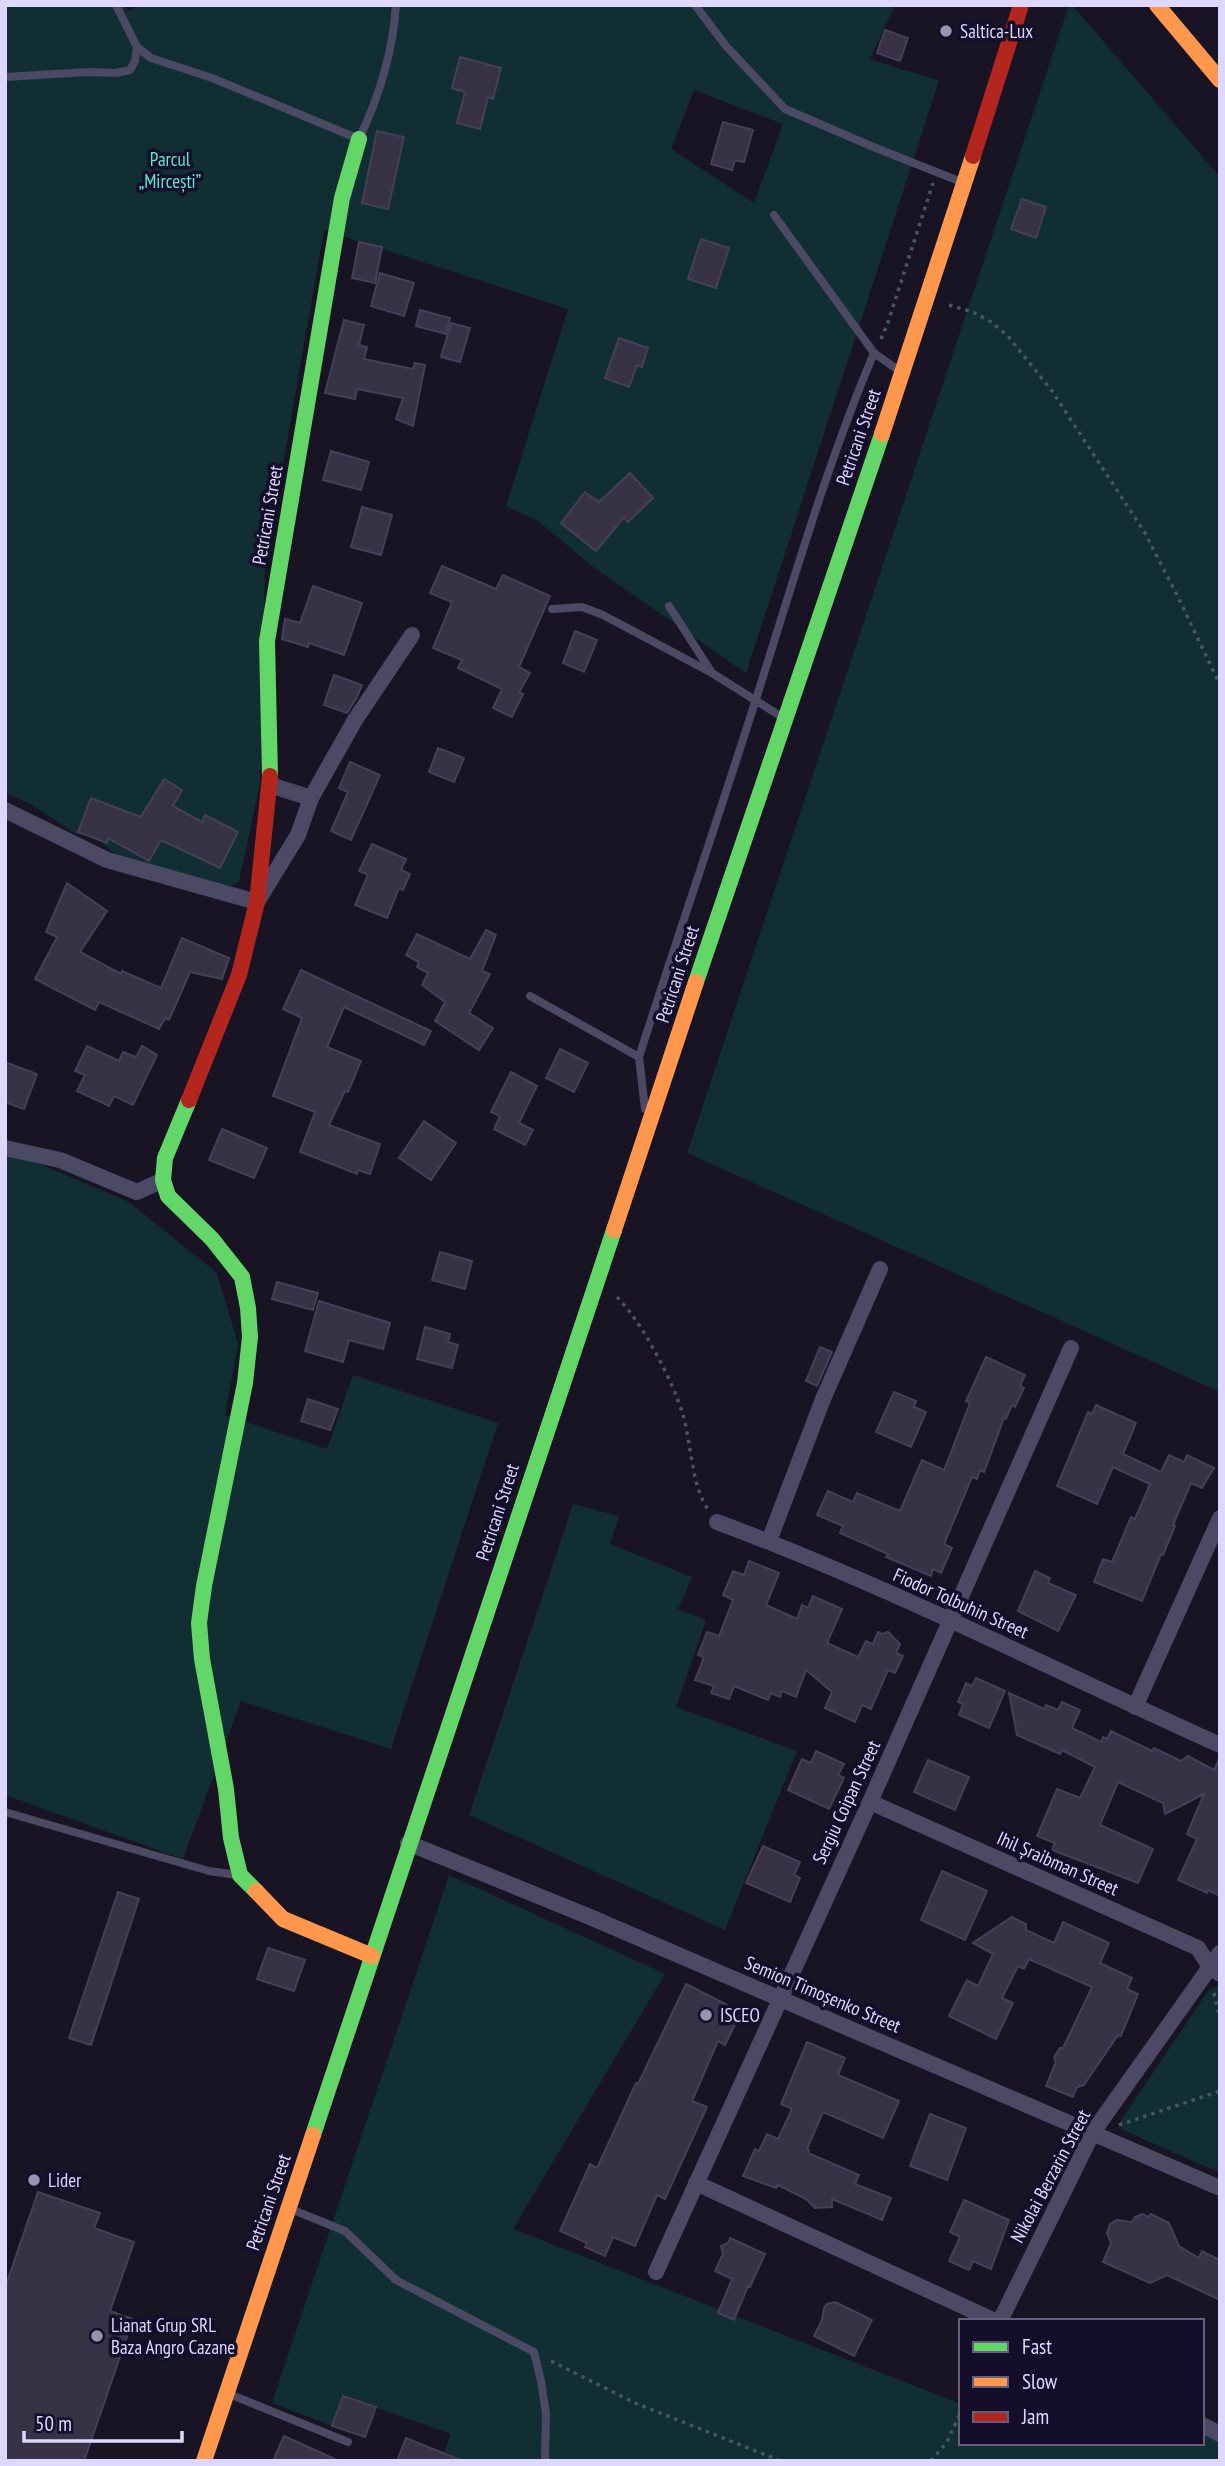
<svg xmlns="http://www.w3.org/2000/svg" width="1225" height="2466" viewBox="0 0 1225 2466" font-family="'PT Sans Narrow',sans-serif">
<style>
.green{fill:#112f33;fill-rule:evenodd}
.building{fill:#373246;stroke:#453f58;stroke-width:2}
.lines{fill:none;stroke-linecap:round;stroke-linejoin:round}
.path{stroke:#475565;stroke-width:3.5;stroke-dasharray:3.5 5;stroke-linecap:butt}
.lane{stroke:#4c4965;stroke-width:8}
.street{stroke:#4c4965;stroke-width:16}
.fast{stroke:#63d668;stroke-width:16}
.slow{stroke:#ff974d;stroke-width:16}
.jam{stroke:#b3261e;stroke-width:16}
.poi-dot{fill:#9993b2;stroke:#150e2a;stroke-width:2.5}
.labels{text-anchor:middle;stroke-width:7;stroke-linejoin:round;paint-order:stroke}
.poi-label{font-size:19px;fill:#ded7ff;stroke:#150e2a;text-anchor:start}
.park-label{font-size:19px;fill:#57ebd0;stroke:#150e2a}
.street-label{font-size:19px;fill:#ded7ff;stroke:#150e2a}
</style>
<rect width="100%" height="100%" fill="#181424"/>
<!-- green -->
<g class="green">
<path d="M5 5H125L128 11 141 5H895L870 59 939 81 746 673 596 569 538 521 506 506 568 309 324 230 265 567 260 784 239 881 229 888 116 855 95 837 76 834 31 804 5 793ZM694 90 783 124 754 203 671 149Z"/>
<polygon points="1069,5 1072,5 1220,177 1220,1392 687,1153"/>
<polygon points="5,1149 129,1202 217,1273 238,1344 225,1415 327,1449 353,1375 498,1423 391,1749 241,1701 183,1859 5,1795"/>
<polygon points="573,1504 619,1516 610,1544 692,1577 678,1609 706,1620 676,1707 797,1751 725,1930 469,1815"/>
<polygon points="449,1875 665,1974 513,2229 961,2404 961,2443 1202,2443 1202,2422 1220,2430 1220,2461 441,2461 451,2434 344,2396 332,2426 272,2403"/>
<polygon points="1218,1985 1220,1987 1220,2173 1121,2129 1120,2122 1208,1991"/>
</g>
<!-- building -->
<g class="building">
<polygon points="885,30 908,38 900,61 877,53"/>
<polygon points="460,57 501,68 493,99 488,97 480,129 457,123 465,92 452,88"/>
<polygon points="723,122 753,130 744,162 735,160 732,170 711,164"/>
<polygon points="377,131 404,137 388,209 362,203"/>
<polygon points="1022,199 1046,207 1036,238 1011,229"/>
<polygon points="701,239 729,248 716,288 688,279"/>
<polygon points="359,242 382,247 375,283 352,278"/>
<polygon points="380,273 414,283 404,316 371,306"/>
<polygon points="420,310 450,318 446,334 416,326"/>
<polygon points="344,320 364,325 359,345 367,347 364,359 413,369 415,363 425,365 413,426 396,419 403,398 357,389 355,399 325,393"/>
<polygon points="451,323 470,328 460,362 441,357"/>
<polygon points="619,338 648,348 642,367 637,365 629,387 605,378"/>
<polygon points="331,451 369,462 361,490 323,480"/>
<polygon points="630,473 653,498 628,522 624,517 596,551 561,523 585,492 599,502"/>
<polygon points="362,507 392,515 381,555 351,547"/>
<polygon points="442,566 496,589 503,575 550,596 519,667 530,673 519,692 523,694 512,717 493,708 502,689 458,668 462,660 433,648 452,602 430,593"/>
<polygon points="313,586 362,603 344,655 309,643 308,647 282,639 285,619 300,623"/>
<polygon points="575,631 597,640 584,672 563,663"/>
<polygon points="334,675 362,685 357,697 347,713 324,705"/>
<polygon points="438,748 464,758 454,782 429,772"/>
<polygon points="350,762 380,775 351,840 331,831 348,792 339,788"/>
<polygon points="164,779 182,790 173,806 202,822 205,815 238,832 220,868 161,840 149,861 108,838 107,843 78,832 91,798 141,817"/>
<polygon points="372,844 406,859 401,870 410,874 403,890 399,888 387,918 355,905 368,875 359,871"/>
<polygon points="67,883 107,911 80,952 121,974 122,971 161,988 182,938 229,958 222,979 190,972 169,1020 165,1018 159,1029 99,1002 95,1010 35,979 57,937 46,932"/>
<polygon points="486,930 496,935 482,971 490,974 469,1013 493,1028 479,1050 435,1021 445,1002 422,985 428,973 417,967 419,962 406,955 417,934 470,959"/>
<polygon points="301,970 431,1031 424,1045 344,1007 327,1047 361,1061 348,1092 345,1091 329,1125 380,1144 370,1174 358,1170 357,1174 300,1152 315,1112 273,1096 302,1018 283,1009"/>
<polygon points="87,1046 119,1061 123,1052 136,1057 142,1046 157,1055 133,1105 114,1096 109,1106 77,1091 85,1075 75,1071"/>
<polygon points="560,1049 588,1063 574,1092 546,1078"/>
<polygon points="5,1062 37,1074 24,1109 5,1102"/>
<polygon points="511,1072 537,1086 519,1123 533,1130 525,1145 494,1129 500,1116 491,1112"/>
<polygon points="424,1121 456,1143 431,1180 399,1158"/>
<polygon points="222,1129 267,1148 254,1178 209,1160"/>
<polygon points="440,1252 472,1261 465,1289 432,1280"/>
<polygon points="277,1282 318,1293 313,1310 272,1299"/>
<polygon points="319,1301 390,1323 383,1349 349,1340 343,1362 305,1351"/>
<polygon points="425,1327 450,1334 448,1342 458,1345 452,1368 417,1359"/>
<polygon points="820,1347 832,1352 817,1386 806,1381"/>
<polygon points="986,1357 1025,1375 1020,1386 1024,1388 1015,1407 1012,1405 1006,1419 1004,1418 984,1472 980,1470 977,1479 972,1477 944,1544 952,1548 941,1573 933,1569 931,1576 886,1557 888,1554 840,1533 843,1526 817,1515 828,1491 853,1502 857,1493 900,1511 922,1460 944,1470 970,1403 966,1401"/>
<polygon points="894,1392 916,1401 914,1407 926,1412 911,1447 876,1432"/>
<polygon points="308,1399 338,1409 330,1430 301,1421"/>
<polygon points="1096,1405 1136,1423 1123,1454 1161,1472 1169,1455 1184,1462 1187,1455 1214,1468 1202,1488 1191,1483 1173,1525 1175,1526 1163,1555 1161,1554 1142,1601 1094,1582 1103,1559 1112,1562 1131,1517 1135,1519 1150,1484 1113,1467 1097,1504 1057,1486 1088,1412 1092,1414"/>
<polygon points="749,1561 779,1573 766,1605 797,1619 802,1605 808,1608 813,1596 842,1609 827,1643 858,1657 866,1641 873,1644 878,1632 882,1634 888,1632 900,1644 896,1653 903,1656 895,1673 888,1670 871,1709 862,1705 855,1722 825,1708 832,1692 806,1670 796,1697 782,1691 780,1697 771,1693 768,1700 734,1686 729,1699 711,1693 714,1686 695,1680 704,1657 698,1655 707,1632 719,1636 733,1600 723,1595 733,1571 744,1575"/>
<polygon points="1035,1571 1050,1578 1048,1583 1076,1595 1058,1631 1018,1611"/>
<polygon points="976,1678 1005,1691 989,1728 959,1715 963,1704 958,1702 966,1683 972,1686"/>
<polygon points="1009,1693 1044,1709 1046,1705 1058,1710 1062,1702 1080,1710 1072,1728 1101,1742 1103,1737 1107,1739 1111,1731 1152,1751 1154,1748 1181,1761 1188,1756 1214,1770 1220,1757 1220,1896 1208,1890 1207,1893 1178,1880 1197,1839 1187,1834 1204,1794 1165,1814 1163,1803 1118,1782 1100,1825 1153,1849 1138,1883 1052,1850 1055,1843 1037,1836 1057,1789 1080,1798 1095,1767 1062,1750 1060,1754 1017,1735"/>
<polygon points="816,1751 844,1764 838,1775 844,1778 829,1809 788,1790 802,1759 811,1763"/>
<polygon points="928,1760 969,1777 955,1810 914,1792"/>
<polygon points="763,1846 800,1862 794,1875 800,1878 790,1902 746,1883"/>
<polygon points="942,1871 987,1891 965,1940 921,1920"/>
<polygon points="118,1892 139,1899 91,2045 69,2038"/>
<polygon points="1012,1917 1026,1924 1026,1930 1054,1943 1063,1922 1109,1943 1100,1963 1132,1978 1127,1989 1138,1994 1121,2036 1118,2035 1084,2085 1077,2087 1073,2097 1046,2086 1056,2062 1054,2057 1060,2048 1063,2048 1092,1987 1029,1959 1024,1969 1018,1966 1002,1998 1013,2003 996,2039 949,2016 967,1980 978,1986 993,1954 973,1943"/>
<polygon points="268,1948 305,1960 294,1991 257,1979"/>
<polygon points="686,1984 741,2012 725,2045 718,2041 692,2101 707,2107 665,2199 657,2195 635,2246 613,2237 605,2256 585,2247 587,2243 560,2231 590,2164 597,2168 636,2083 638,2084"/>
<polygon points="807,2042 845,2058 838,2075 899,2101 883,2138 823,2112 807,2149 809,2150 808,2153 859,2175 855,2184 891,2198 882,2220 832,2199 832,2207 815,2208 806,2199 778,2185 776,2188 743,2176 755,2149 759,2151 767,2134 778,2139 792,2109 781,2104"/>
<polygon points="930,2114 966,2128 947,2180 910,2166"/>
<polygon points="38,2192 100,2213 94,2228 134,2242 110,2311 133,2319 84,2461 5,2461 5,2288"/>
<polygon points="964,2200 1009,2220 991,2269 973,2261 969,2270 949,2261 960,2237 950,2232"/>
<polygon points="1142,2214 1148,2217 1151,2214 1169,2223 1179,2246 1199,2258 1202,2251 1220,2260 1220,2300 1167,2275 1150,2283 1103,2262 1111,2243 1107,2233 1110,2224 1117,2220 1132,2222 1135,2217"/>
<polygon points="730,2238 765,2254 750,2287 748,2286 734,2320 718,2313 732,2279 715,2271 723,2254 721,2246 728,2243"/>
<polygon points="835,2302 872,2320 854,2356 814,2336 822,2320 824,2308 827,2304"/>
<polygon points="343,2396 376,2407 365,2437 332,2426"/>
<polygon points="284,2436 339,2461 273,2461"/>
<polygon points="406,2438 460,2460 460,2461 397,2461"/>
</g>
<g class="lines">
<!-- path -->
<g class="path">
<polyline points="949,305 973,312 991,322 1007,335 1052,391 1145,533 1178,597 1220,685"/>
<polyline points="881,339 888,322 933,183"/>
<path d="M617 1297C642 1322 673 1381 683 1415 691 1442 692 1488 708 1509"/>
<polyline points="1214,1993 1220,2019"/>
<polyline points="1119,2125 1220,2091"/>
<polyline points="551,2361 635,2403 781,2461"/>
<polyline points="931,2461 947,2442 961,2411"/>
</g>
<!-- lane -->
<g class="lane">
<path d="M116 5 137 47 151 58 212 78 359 139C379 97 393 52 396 5"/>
<polyline points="695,5 726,46 785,109 871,146 959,181"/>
<polyline points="5,77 88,72 116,73 130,70 135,61 137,47"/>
<polyline points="774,215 874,353 898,370"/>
<polyline points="669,606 712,673 782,717"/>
<polyline points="552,609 582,607 603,615 712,673"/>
<polyline points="530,996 639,1057"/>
<path d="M645 1109 639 1057C677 938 718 819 756 699 793 583 826 466 874 353"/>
<polyline points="5,1812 209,1871 237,1875"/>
<polyline points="293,2210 345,2231 396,2280 534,2352 541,2381 546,2413 545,2461"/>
<polyline points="229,2394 348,2442"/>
</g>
<!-- street -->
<g class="street">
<polyline points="270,785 311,798"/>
<polyline points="5,810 107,860 257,902 298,835 311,798 355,720 412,635"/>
<polyline points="5,1148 60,1160 137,1192 163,1180"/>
<path d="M717 1522C889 1586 1053 1670 1220 1745"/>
<polyline points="769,1541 823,1399 880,1269"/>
<polyline points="1135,1707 1220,1518"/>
<polyline points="870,1802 1198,1948 1210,1967 1220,1974"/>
<polyline points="408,1843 590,1917 1220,2188"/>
<polyline points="696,2183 995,2321"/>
<polyline points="656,2272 870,1802 1071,1348"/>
<polyline points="1000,2321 1093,2132 1220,1953"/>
<polyline points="1202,2425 1220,2434"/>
</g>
<!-- fast -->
<g class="fast">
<polyline points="270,776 267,641 342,198 359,139"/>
<polyline points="696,982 882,434"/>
<polyline points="189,1100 165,1158 163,1180 168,1196 212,1239 242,1277 248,1308 250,1337 245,1383 204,1586 199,1623 202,1659 226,1789 231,1838 240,1875 256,1891"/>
<polyline points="313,2135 614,1230"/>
</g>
<!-- slow -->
<g class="slow">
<polyline points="1157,5 1220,80"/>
<polyline points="882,434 973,156"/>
<polyline points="614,1230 696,982"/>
<polyline points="256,1891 283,1919 372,1956"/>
<polyline points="204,2461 313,2135"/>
</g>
<!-- jam -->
<g class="jam">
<polyline points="973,156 1021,5"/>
<polyline points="189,1100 239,975 257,902 270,776"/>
</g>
</g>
<!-- markers -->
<g class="poi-dot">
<circle cx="946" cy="31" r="7"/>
<circle cx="706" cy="2015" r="7"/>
<circle cx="34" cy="2180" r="7"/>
<circle cx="97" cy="2336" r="7"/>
</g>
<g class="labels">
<!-- poi labels -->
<g class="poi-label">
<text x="960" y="38">Saltica-Lux</text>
<text x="720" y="2022">ISCEO</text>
<text x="48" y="2187">Lider</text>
<text x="111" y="2332">Lianat Grup SRL<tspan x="111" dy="22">Baza Angro Cazane</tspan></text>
</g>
<!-- park labels -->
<g class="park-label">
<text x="170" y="166">Parcul<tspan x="170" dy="22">„Mircești”</tspan></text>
</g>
<!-- street labels -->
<g class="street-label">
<text transform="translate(858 437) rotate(-71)" y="7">Petricani Street</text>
<text transform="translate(267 515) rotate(-80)" y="7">Petricani Street</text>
<text transform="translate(677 974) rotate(-72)" y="7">Petricani Street</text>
<text transform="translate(497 1512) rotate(-72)" y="7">Petricani Street</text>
<text transform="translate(961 1603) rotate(24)" y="7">Fiodor Tolbuhin Street</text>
<text transform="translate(846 1802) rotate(-65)" y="7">Sergiu Coipan Street</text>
<text transform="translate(1058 1863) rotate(24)" y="7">Ihil Șraibman Street</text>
<text transform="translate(823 1994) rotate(23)" y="7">Semion Timoșenko Street</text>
<text transform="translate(1050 2176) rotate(-62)" y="7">Nikolai Berzarin Street</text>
<text transform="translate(268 2202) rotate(-71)" y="7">Petricani Street</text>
</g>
</g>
<!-- border -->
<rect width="1225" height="2466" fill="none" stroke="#ded7ff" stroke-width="14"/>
<!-- legend -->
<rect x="959" y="2319" width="245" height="126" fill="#150e2a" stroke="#655e7f" stroke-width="2"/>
<rect x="973" y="2342" width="35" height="10" fill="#63d668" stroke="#655e7f" stroke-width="2"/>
<text x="1022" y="2354" font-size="21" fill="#ded7ff">Fast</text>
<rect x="973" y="2377" width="35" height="10" fill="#ff974d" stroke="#655e7f" stroke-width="2"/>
<text x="1022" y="2389" font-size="21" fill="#ded7ff">Slow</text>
<rect x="973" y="2412" width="35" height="10" fill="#b3261e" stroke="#655e7f" stroke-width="2"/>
<text x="1022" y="2424" font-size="21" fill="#ded7ff">Jam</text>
<!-- scale -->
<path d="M24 2431v10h158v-10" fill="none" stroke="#ded7ff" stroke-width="3.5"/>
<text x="35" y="2431" font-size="21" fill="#ded7ff" stroke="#150e2a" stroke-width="5" paint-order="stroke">50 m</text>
</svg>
